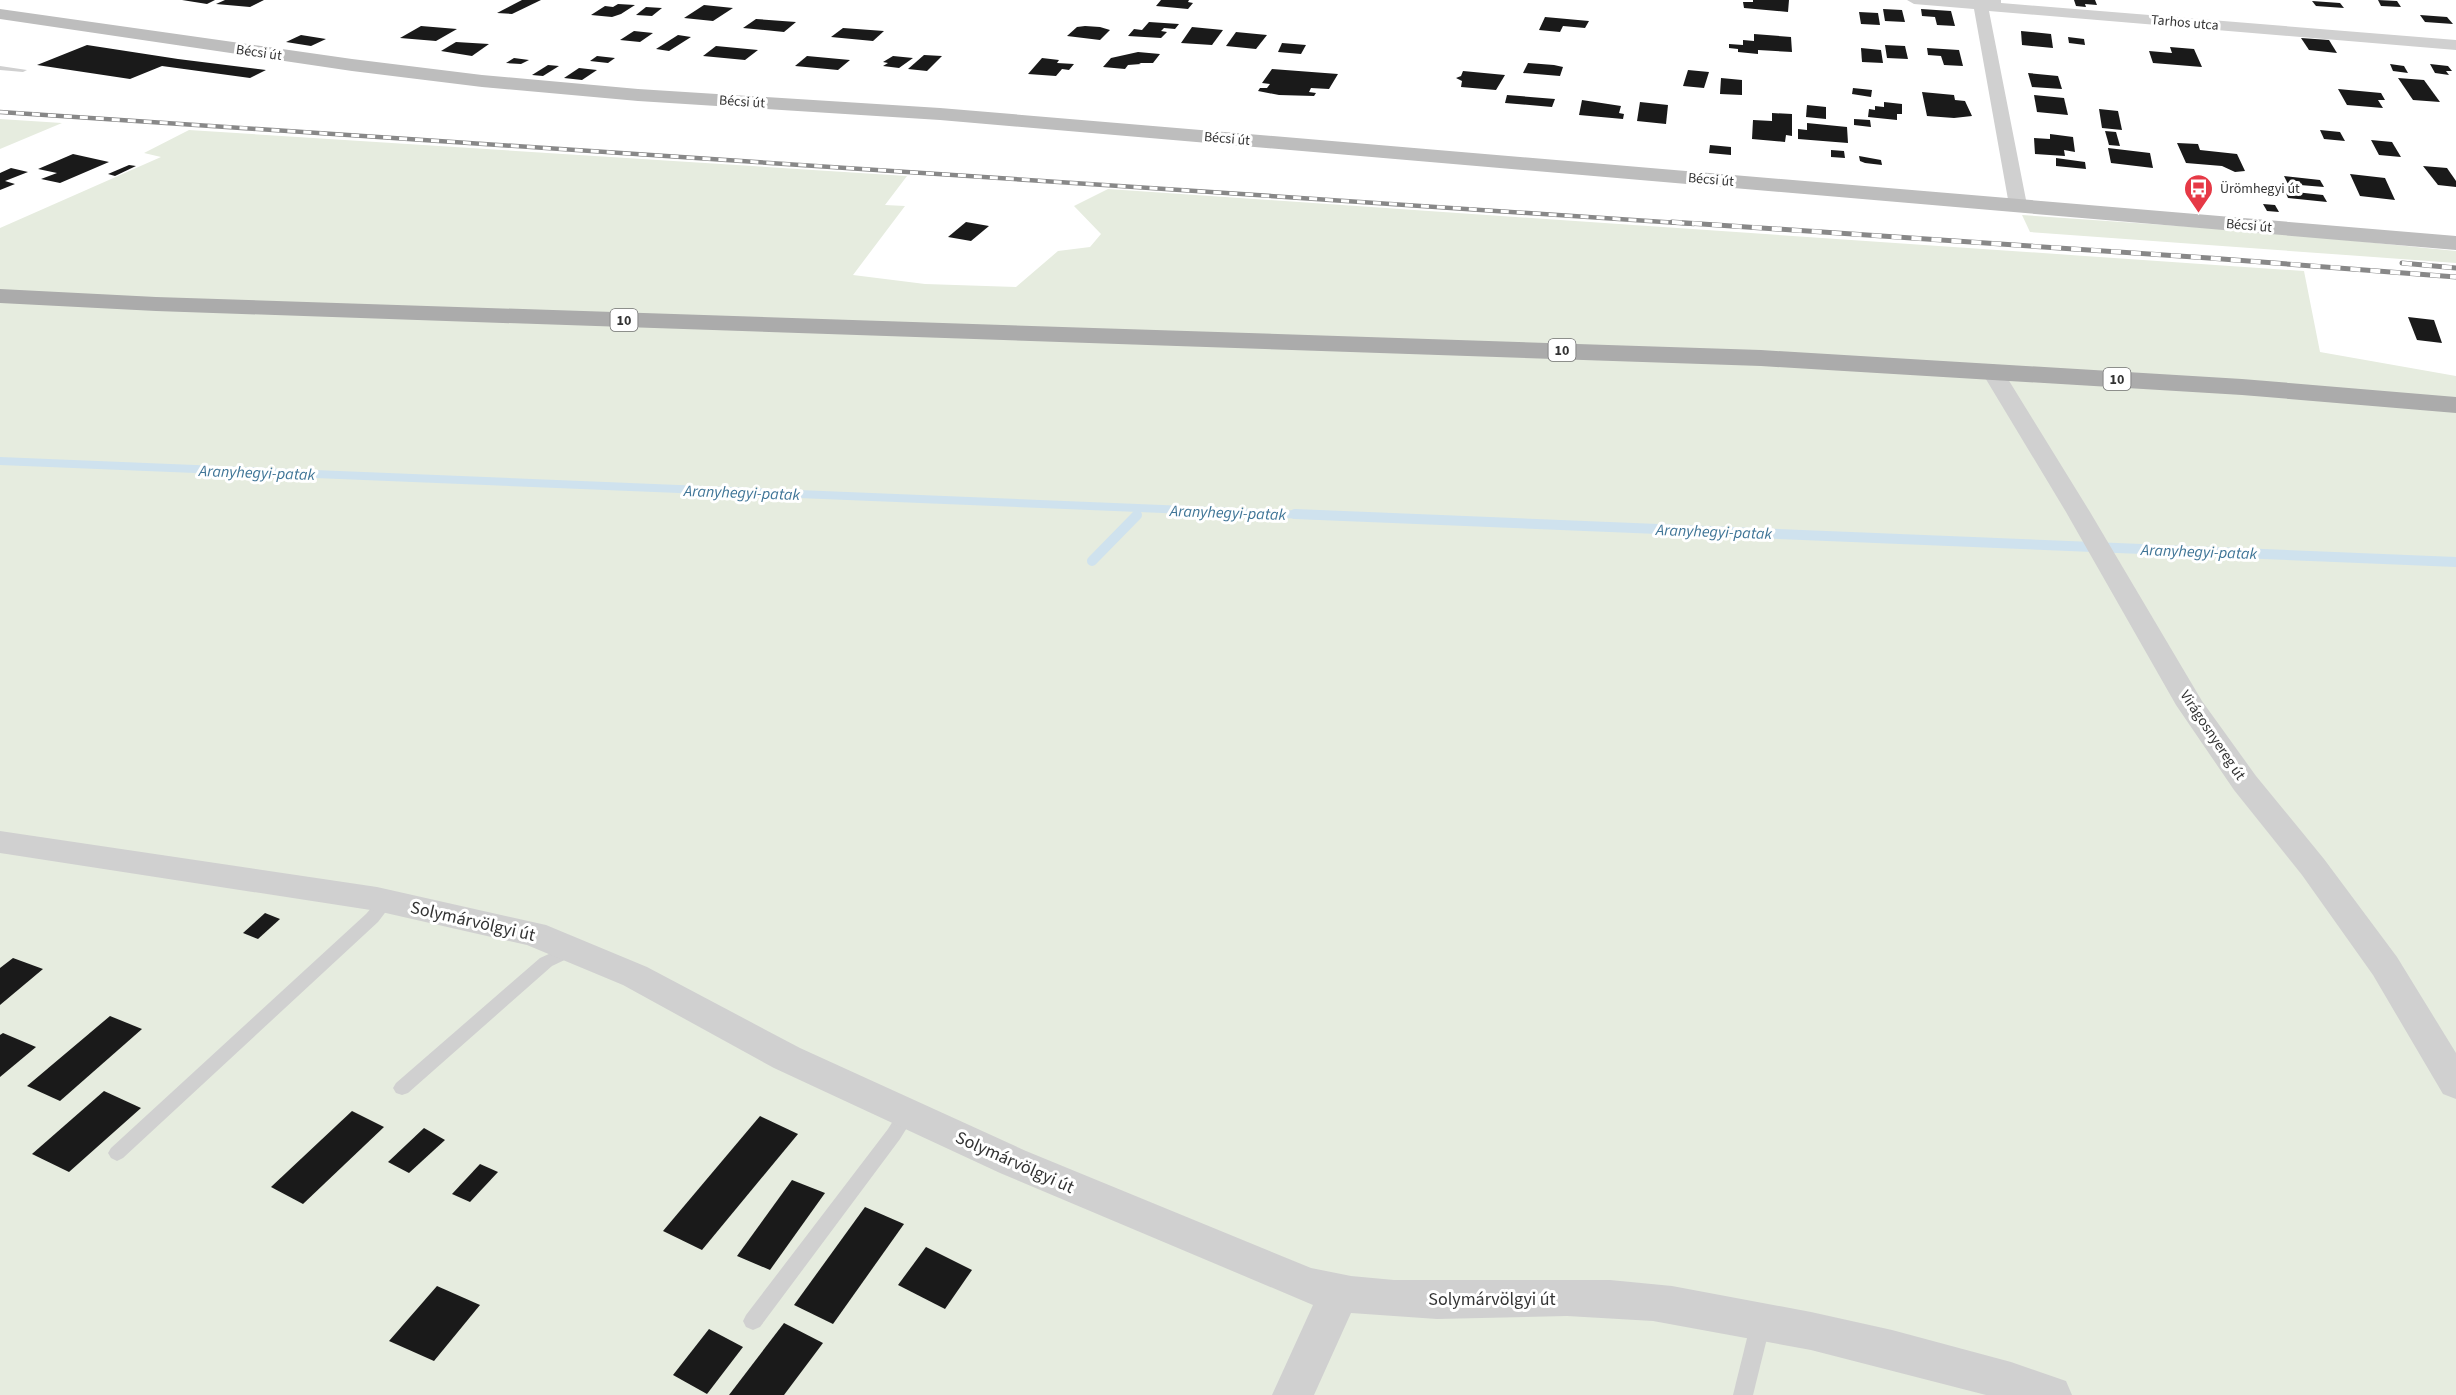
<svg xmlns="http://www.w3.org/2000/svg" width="2456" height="1395" viewBox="0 0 2456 1395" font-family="'Source Sans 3',sans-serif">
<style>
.green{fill:#e6ecdf}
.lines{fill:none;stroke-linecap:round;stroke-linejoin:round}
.stream-far1{stroke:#cfe2ee;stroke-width:8}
.stream{stroke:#cfe2ee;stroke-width:10}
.building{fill:#1a1a1a}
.lane{fill:#d0d0d0;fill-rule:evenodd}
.street{fill:#d0d0d0;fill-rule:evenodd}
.secondary{fill:#bdbdbd;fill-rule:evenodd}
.primary{fill:#ababab;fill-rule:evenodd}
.rail-far1-casing{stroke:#888;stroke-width:4.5}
.rail-casing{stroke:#888;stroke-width:5}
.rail-far1{stroke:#fff;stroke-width:3;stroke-dasharray:8;stroke-linecap:butt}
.rail{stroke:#fff;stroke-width:4;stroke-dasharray:10;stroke-linecap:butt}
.labels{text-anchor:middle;stroke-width:6;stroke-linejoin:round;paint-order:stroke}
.far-street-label{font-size:14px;fill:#333;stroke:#fff}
.far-poi-label{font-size:14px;fill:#333;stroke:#fff;text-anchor:start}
.shield{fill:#fff;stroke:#707070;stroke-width:1.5}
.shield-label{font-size:14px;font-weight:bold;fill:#333}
.street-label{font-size:15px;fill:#333;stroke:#fff}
.water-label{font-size:16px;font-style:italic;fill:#3f7597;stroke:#fff}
.near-street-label{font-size:18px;fill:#333;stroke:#fff}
</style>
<rect width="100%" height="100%" fill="#fff"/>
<!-- green -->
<g class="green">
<polygon points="0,119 62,123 0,149"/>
<polygon points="189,130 907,176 885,205 905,206 853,275 925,284 1016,287 1058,251 1090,247 1101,234 1074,206 1108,189 2304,271 2320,352 2456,376 2456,1395 0,1395 0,228 161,157 144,153"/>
<polygon points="2022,215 2265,232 2456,251 2456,263 2030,232"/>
</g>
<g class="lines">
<!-- stream-far1 -->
<polyline class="stream-far1" points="0,461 1332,516"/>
<!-- stream -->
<g class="stream">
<polyline points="1295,514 2456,562"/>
<polyline points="1092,561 1137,515"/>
</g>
</g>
<!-- building -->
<g class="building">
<polygon points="182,0 215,0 207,4"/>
<polygon points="225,0 264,0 250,7 216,4"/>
<polygon points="522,0 541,0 512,14 497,13"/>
<polygon points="1161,0 1189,0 1188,2 1193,3 1188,9 1156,6"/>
<polygon points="1753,0 1789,0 1788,12 1744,8 1743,2 1753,2"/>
<polygon points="2074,0 2095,0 2097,5 2085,4 2086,7 2076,6"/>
<polygon points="2378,0 2397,1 2401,7 2381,6"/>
<polygon points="2312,1 2340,3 2344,8 2316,6"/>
<polygon points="618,4 635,5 621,14 612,17 591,15 605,6 613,7"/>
<polygon points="704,5 733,8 713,21 684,18"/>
<polygon points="646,7 662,8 652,16 636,15"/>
<polygon points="1883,9 1902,10 1905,22 1885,21"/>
<polygon points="1921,9 1951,11 1955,26 1937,25 1935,17 1922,16"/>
<polygon points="1859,12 1878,13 1880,25 1861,24"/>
<polygon points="2420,15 2447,17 2453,24 2425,22"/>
<polygon points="1545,17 1589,21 1585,28 1563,26 1560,32 1539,30"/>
<polygon points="756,19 796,22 784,32 743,28"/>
<polygon points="1149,22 1179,24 1175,29 1164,28 1161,31 1167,32 1161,38 1128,36 1134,29 1142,30"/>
<polygon points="421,26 457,29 436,41 400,38"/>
<polygon points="1085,26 1100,27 1110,30 1100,40 1067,36 1077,27"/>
<polygon points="1192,27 1223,30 1212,45 1181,43"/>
<polygon points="843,28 884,31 873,41 831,37"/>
<polygon points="634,31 653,33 640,42 620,40"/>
<polygon points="2021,31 2051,34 2053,48 2022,45"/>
<polygon points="1236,32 1267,35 1256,49 1226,46"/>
<polygon points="1754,34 1791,37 1792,52 1758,50 1758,54 1738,52 1738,49 1729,48 1729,44 1743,45 1743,40 1754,41"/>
<polygon points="301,35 326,39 311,46 286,42"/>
<polygon points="678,35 691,37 669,51 656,49"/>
<polygon points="2068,37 2084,39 2085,45 2069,43"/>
<polygon points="2301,38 2329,40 2337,53 2309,50"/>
<polygon points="456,42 489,44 472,56 441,51"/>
<polygon points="1282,43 1306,45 1301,54 1278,52"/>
<polygon points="87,45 178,59 266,70 250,78 162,66 130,79 37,65"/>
<polygon points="1885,45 1905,46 1908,59 1887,58"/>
<polygon points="716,46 758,50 745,60 703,56"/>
<polygon points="2170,47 2194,49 2202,67 2153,63 2149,51 2172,53"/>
<polygon points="1861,48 1881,50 1883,63 1862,62"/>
<polygon points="1927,48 1959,50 1963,66 1944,65 1941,56 1928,55"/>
<polygon points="1138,52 1160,54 1153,63 1139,63 1141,64 1128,65 1125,69 1103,67 1111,58"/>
<polygon points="924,55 942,56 927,71 908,69"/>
<polygon points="597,56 615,58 608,63 590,61"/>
<polygon points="807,56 850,60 838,70 795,66"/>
<polygon points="893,56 913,58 899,68 883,66 888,63 883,62"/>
<polygon points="514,58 529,60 521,64 506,63"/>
<polygon points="1042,58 1059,60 1057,63 1074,64 1069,70 1062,69 1056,76 1028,74"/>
<polygon points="1528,63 1554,65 1563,67 1560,76 1523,73"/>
<polygon points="2390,64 2404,66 2408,73 2393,71"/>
<polygon points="2430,64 2448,66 2452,71 2446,71 2449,75 2435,73"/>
<polygon points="548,65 559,66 543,76 532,75"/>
<polygon points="579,68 597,70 582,80 564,78"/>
<polygon points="1272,69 1338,74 1329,89 1311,88 1309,92 1316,93 1314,96 1279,95 1258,91 1260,88 1267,88 1270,84 1262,83"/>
<polygon points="1688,70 1709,72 1704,88 1683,86"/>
<polygon points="1463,71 1505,75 1496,90 1461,87 1462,81 1456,78 1461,76"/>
<polygon points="2028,73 2058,76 2062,89 2032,87"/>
<polygon points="1721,78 1742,80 1742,95 1720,94"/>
<polygon points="2398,78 2424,80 2440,102 2413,100"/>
<polygon points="1853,88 1872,90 1871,97 1852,94"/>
<polygon points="2338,89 2381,93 2385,100 2378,100 2383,108 2347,105"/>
<polygon points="1922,92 1954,95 1955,100 1965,101 1972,116 1954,118 1927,116"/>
<polygon points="1507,95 1555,99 1552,107 1505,103"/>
<polygon points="2034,95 2064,98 2068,115 2037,112"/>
<polygon points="1582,100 1621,106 1619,113 1624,114 1623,119 1579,115"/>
<polygon points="1640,102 1668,105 1666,124 1637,121"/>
<polygon points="1884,102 1902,104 1902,114 1897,114 1897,120 1868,117 1869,109 1875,110 1875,106 1884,107"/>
<polygon points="1807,105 1826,107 1826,119 1806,117"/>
<polygon points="2099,109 2118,111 2122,130 2102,128"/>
<polygon points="1772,113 1792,114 1792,136 1786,135 1785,142 1752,139 1753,120 1772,121"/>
<polygon points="1854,119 1870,120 1871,127 1854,125"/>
<polygon points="1807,123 1847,127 1848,143 1798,139 1798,129 1807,130"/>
<polygon points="2320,130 2340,132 2345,141 2324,139"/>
<polygon points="2105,131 2116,132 2120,146 2109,145"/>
<polygon points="2050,134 2073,137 2075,152 2064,150 2065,156 2035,154 2034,138 2050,139"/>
<polygon points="2371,140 2392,142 2401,157 2379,155"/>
<polygon points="2177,143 2198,144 2200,150 2237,154 2245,171 2235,172 2222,166 2186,163"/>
<polygon points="1710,145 1731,147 1731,155 1709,153"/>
<polygon points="2108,148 2150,153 2153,168 2111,163"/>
<polygon points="1831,150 1844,151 1845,158 1831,157"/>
<polygon points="73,154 109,162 60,183 41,179 57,173 38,169"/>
<polygon points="1859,156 1881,160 1882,165 1865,163 1860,161"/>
<polygon points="2056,158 2085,162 2086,169 2056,166"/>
<polygon points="129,165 136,166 115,176 108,174"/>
<polygon points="2423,166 2447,168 2456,181 2456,187 2438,185"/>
<polygon points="11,168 28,172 5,181 15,184 0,190 0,173"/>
<polygon points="2350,174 2385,178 2395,200 2360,196"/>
<polygon points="2284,176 2320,180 2324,187 2288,184"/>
<polygon points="2285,191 2323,195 2327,202 2288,198"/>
<polygon points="2263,204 2275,205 2279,212 2267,211"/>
<polygon points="966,222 989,226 971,241 948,237"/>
<polygon points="2408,317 2434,320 2442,343 2417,340"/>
<polygon points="265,913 280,919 258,939 243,933"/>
<polygon points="13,958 43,969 0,1005 0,968"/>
<polygon points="110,1016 142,1029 60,1101 27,1086"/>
<polygon points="3,1033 36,1047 0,1077 0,1035"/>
<polygon points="104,1091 141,1108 69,1172 32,1154"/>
<polygon points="352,1111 384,1127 303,1204 271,1187"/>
<polygon points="760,1116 798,1134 702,1250 663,1231"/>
<polygon points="424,1128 445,1140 409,1173 388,1162"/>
<polygon points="480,1164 498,1172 470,1202 452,1194"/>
<polygon points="792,1180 825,1193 770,1270 737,1256"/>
<polygon points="865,1207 904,1224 833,1324 794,1305"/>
<polygon points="926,1247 972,1270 945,1309 898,1285"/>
<polygon points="437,1286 480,1305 434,1361 389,1341"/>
<polygon points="784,1323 823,1343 784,1395 729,1395"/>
<polygon points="709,1329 743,1347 707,1394 673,1375"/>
</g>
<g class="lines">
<!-- lane -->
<g class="lane">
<polygon points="0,66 27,70 23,72 0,70"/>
<polygon points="386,895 391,897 394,901 378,922 123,1158 117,1161 111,1158 108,1153 111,1148 366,914 381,897"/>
<polygon points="571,944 577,946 579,950 577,954 552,966 408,1093 402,1095 396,1093 393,1088 396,1083 540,958"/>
<polygon points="907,1106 913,1108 916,1113 900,1139 760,1327 753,1330 746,1327 743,1321 746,1315 888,1129 901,1108"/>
<polygon points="1761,1313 1768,1316 1771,1322 1753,1395 1733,1395 1751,1322 1754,1316"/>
</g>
<!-- street -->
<g class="street">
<polygon points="1907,0 2001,0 2001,3 2456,40 2456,50 1989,11 2027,205 2025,209 2011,209 2009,205 1974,9 1914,4"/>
<polygon points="1992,364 2000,366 2003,371 2090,512 2202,701 2256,776 2324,859 2397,957 2456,1053 2456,1099 2443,1094 2373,975 2302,875 2234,790 2176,705 2066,512 1981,371 1984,366"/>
<polygon points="0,831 377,887 546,925 647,967 800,1048 1026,1151 1311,1268 1351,1276 1394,1280 1610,1280 1672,1286 1811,1312 1892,1330 2011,1362 2066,1381 2072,1395 1986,1395 1811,1350 1653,1321 1567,1316 1437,1319 1351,1313 1314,1395 1272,1395 1313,1305 1000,1173 774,1068 623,985 527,945 377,911 0,853"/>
</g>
<!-- secondary -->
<polygon class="secondary" points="0,9 352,59 482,75 638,89 940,108 2456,236 2456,250 940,120 638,101 482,87 352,71 0,19"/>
<!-- primary -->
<polygon class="primary" points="0,289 156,297 1761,350 2242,379 2456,397 2456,413 2242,395 1761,366 156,311 0,303"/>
<defs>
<polyline id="rail-far1" points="0,112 1694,224"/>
<g id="rail">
<polyline points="1672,222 2209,258 2456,277"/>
<polyline points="2402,263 2456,268"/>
</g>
</defs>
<!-- rail-far1 casing -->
<use href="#rail-far1" class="rail-far1-casing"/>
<!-- rail casing -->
<use href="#rail" class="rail-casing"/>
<!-- rail-far1 -->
<use href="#rail-far1" class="rail-far1"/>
<!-- rail -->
<use href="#rail" class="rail"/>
</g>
<!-- icons -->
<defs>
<symbol id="bus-pin" viewBox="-11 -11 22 30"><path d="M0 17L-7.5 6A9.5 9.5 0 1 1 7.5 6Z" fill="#e63946" stroke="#fff"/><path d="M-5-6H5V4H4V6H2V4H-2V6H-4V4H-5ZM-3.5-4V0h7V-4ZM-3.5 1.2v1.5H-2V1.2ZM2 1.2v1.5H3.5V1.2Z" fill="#fff"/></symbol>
</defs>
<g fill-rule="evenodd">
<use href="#bus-pin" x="2182" y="172" width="33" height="45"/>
</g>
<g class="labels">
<!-- far-street labels -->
<g class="far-street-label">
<text transform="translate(2185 22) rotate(5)" y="5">Tarhos utca</text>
<text transform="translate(259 52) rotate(8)" y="5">Bécsi út</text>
<text transform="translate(742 101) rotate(4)" y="5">Bécsi út</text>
<text transform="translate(1227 138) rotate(5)" y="5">Bécsi út</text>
<text transform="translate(1711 179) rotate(5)" y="5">Bécsi út</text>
<text transform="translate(2249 225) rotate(5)" y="5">Bécsi út</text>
</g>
<!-- far-poi labels -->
<g class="far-poi-label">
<text x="2220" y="193">Ürömhegyi út</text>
</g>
<!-- shield labels -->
<g class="shield">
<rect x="610.5" y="309" width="27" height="22" rx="4.5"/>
<rect x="1548.5" y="339" width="27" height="22" rx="4.5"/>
<rect x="2103.5" y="368" width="27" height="22" rx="4.5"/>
</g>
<g class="shield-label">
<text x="624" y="325">10</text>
<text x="1562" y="355">10</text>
<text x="2117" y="384">10</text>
</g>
<!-- street labels -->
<g class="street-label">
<text transform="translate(2213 735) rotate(56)" y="5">Virágosnyereg út</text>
</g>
<!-- water labels -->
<g class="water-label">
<text transform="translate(257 472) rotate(2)" y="6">Aranyhegyi-patak</text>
<text transform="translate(742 492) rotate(2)" y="6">Aranyhegyi-patak</text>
<text transform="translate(1228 512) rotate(2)" y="6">Aranyhegyi-patak</text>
<text transform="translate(1714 531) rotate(2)" y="6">Aranyhegyi-patak</text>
<text transform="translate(2199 551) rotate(2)" y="6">Aranyhegyi-patak</text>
</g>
<!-- near-street labels -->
<g class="near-street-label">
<text transform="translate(473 921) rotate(13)" y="6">Solymárvölgyi út</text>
<text transform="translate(1015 1162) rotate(24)" y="6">Solymárvölgyi út</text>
<text x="1492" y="1305">Solymárvölgyi út</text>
</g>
</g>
</svg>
